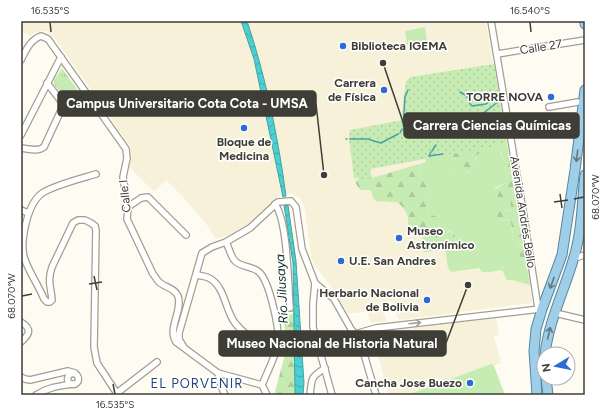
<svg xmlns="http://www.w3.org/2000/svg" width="606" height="416" viewBox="0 0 606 416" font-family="Figtree,sans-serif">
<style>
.built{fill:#f8f1d9}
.grass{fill:#c7ecb3}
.forest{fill:url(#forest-firs)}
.park{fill:url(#park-tufts)}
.garden{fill:url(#garden-dots)}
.water{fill:url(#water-waves);stroke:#47a3a2}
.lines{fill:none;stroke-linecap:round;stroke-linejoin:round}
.stream{stroke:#47a3a2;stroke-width:1.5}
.minor-casing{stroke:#a39e8f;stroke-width:8}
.primary-casing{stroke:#5386a1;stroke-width:11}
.minor{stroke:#fff;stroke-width:5.5}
.primary{stroke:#9fcee9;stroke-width:9}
.oneway{stroke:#65777e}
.oneway2{stroke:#9e9e9a}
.ticks{fill:none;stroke:#3e3d36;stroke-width:1.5}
.poi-dot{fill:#2b6ad7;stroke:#fff;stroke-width:1.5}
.labels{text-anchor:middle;stroke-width:3;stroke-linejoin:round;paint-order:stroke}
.poi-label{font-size:12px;font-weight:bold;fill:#3e3d36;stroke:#fff;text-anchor:end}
.street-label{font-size:12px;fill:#3e3d36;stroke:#fff}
.water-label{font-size:13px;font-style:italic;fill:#172e2e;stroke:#fff}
.neighbourhood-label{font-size:13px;letter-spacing:1px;fill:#25447b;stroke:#fff}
.leader{fill:none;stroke:#3e3d36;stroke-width:1.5}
.callout-dot{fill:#3e3d36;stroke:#fff;stroke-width:1.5}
.callout{fill:#3e3d36;stroke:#3e3d36;stroke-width:1.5}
.callout-label{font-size:13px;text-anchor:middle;font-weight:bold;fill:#fff}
.neatline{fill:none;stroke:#3e3d36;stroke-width:1.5}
.ticks-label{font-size:10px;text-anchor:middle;fill:#3e3d36}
</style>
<defs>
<pattern id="forest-firs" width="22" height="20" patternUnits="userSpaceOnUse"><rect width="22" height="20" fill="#c7ecb3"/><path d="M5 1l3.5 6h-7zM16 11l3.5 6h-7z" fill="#accb9b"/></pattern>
<pattern id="park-tufts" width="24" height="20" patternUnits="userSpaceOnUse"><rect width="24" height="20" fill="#c7ecb3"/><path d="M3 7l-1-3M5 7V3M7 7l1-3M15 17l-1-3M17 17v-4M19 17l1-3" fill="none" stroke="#accb9b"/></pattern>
<pattern id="garden-dots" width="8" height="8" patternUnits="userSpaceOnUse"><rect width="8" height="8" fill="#c7ecb3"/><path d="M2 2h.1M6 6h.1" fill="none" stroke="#accb9b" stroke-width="1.8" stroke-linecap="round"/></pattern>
<pattern id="water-waves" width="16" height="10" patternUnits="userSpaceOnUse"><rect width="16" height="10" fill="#4bcfd1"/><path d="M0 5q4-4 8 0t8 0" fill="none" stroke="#40a9aa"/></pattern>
</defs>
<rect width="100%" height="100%" fill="#fefcf2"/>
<!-- built -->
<g class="built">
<polygon points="21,21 486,21 529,280 532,303 399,320 391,301 380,303 387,321 370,323 368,311 348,314 337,295 312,261 304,206 300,198 293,194 283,194 275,199 259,217 249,225 228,236 216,239 207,225 185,199 166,180 154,192 131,169 129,168 132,155 130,146 57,41 52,35 45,31 39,31 30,36 21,31"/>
<polygon points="496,318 499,335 494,336 501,363 494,366 491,364 407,395 389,395 373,338 372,335 375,333"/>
</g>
<!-- grass -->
<g class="grass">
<polygon points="425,27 427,42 407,45 405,31"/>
<path d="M500 151 505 163 507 182 495 188 496 195 510 200 511 209 510 211 504 210 501 220C515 221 510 225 513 235 514 240 518 242 521 244L518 248 519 253 524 261H526L530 285 512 280H507L502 270 490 272H482L479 268 451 272 448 268 445 248 453 242 452 232 449 231H442L440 229 435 228 438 226 439 217 428 215 427 211 430 189C423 181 420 175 419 164L426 162 425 159 450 154 456 161 455 171 459 174 470 172 476 160V155L477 154H493Z"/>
<polygon points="491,364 494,366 505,395 407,395"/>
</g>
<!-- forest -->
<g class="forest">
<path d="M507 144 526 261C520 261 519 255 517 250L521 244 514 239 511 223 507 220 498 219 497 216 499 210C503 209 506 211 510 211L511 209 510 200 498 197 494 190 507 182 505 163 501 151 493 154H477L475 157 476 163 472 167 471 171 459 175 454 169 456 161 450 154Z"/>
<path d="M419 164C420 175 423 181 430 189L427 211 428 214 441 218V224L435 228 440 229 442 231C448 231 452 231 455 237 454 247 444 247 437 251L434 250 428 252H424C418 246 424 242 422 235L421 234H416L414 232 415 229 418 226 417 225 413 227 408 224C409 215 405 208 397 202 390 203 383 200 377 202L373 198 371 190H360L355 182 360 178H372Z"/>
<polygon points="282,314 287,315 294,314 295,395 274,395 286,351 287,341"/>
</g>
<!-- park -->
<polygon class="park" points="62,68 86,102 85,103 70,101 67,102 54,84 54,80"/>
<!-- garden -->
<path class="garden" d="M494 64 507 144 370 169 372 178 366 179 354 178 349 139 350 130 402 120 404 93C407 86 403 81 411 77Z"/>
<!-- water -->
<g class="water">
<path d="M241 21H247C266 77 278 137 286 196L283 197 254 59Z"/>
<polygon points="284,205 288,205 296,261 304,383 303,395 295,395 293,263"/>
</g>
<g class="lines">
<!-- stream -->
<g class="stream">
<polyline points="403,126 405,97 408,90"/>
<polyline points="400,133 402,129"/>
<polyline points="451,136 460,123 459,116 461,115 467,114 476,119 499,101 492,100 486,104 472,106 470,104 467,96 460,92"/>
<polyline points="346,139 347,139"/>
<polyline points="350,139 368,139 374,141 381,143 398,134"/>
<polyline points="432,151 436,145"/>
<polyline points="431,152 429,156 443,154"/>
</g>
<defs>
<g id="minor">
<polyline points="491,21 524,217 538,308"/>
<polyline points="497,54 585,40"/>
<path d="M21 60C26 50 30 40 41 36L48 39 126 149 127 158 123 177 128 207 127 219 153 274C155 276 156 279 159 282 164 287 175 288 178 296 183 311 167 328 176 342L218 373 262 385 267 395"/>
<path d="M63 106C74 105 85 110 96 106"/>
<polyline points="549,107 578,102"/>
<polyline points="21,135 61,57"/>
<path d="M21 148C29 149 38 152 44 147L63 106 61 101 47 83"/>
<path d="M96 174C83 178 51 186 41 194 27 205 19 244 25 260 30 274 39 286 44 299L47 302H50L52 300C51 286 47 282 52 267L73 223 78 220H85L91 223 95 226 96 230 94 347 97 363 118 395"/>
<path d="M275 204C288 222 288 284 290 308"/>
<polyline points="128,207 141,198 148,197 186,235"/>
<polyline points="21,210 28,213"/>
<path d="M226 242C229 248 231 257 235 261 242 268 254 266 260 273 270 284 280 330 278 344 275 358 267 372 262 385"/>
<polyline points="574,258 585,255"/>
<path d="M197 275C201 276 205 276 209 278 225 286 225 310 235 323 245 336 261 344 275 353"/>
<polyline points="315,283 334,299 351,329 355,334 364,354 376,395"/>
<polyline points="555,313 585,320"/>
<path d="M21 322C32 329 30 334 21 342"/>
<polyline points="355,334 376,328 540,309"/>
<polyline points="183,346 179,339 179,333 202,253 212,247 226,242 250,228 278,202 291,201 296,207 302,249 315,283 313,304 313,327 332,395"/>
<polyline points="218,373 221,386 225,395"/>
<circle cx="73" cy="379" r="5.5"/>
<polyline points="21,377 25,379 30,380 68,371 75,373"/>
<polyline points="117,393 157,362"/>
<path d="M36 395C48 387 60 386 73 384"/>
<path d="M310 395C312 378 310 378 325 368"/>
</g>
<g id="primary">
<polyline points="585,21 585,24"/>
<path d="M545 354C549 320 565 289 574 257 582 231 582 202 585 175"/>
<polyline points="546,378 548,395"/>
<polyline points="537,395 534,351 536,329 542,309 562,255 575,170 585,90"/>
</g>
</defs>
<!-- minor casing -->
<use href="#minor" class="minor-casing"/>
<!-- primary casing -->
<use href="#primary" class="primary-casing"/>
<!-- minor -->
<use href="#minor" class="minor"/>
<!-- primary -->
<use href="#primary" class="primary"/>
</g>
<!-- one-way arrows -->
<defs><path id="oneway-shaft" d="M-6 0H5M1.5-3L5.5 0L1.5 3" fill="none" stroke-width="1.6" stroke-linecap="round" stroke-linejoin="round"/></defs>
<g class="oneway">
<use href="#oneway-shaft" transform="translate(577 156) rotate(97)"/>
<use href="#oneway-shaft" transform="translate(552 283) rotate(110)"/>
<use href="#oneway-shaft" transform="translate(549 333) rotate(-77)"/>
</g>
<use class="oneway2" href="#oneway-shaft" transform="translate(415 323) rotate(-7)"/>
<!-- ticks -->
<path class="ticks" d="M50 22 51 32M530 22 531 32M560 194 562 208M574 199 584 197M554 202 568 200M94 276 97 290M89 284 102 282M22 296 32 294M113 384 115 394"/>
<!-- markers -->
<g class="poi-dot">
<circle cx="343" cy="46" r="4"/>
<circle cx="384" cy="90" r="4"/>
<circle cx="551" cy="97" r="4"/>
<circle cx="244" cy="128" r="4"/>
<circle cx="399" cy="238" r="4"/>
<circle cx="341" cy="261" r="4"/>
<circle cx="427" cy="300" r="4"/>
<circle cx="470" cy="383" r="4"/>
</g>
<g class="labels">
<!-- poi labels -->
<g class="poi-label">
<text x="351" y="50" text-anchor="start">Biblioteca IGEMA</text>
<text x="376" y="87">Carrera<tspan x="376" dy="14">de Física</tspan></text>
<text x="543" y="101">TORRE NOVA</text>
<text x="244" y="146" text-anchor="middle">Bloque de<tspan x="244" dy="14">Medicina</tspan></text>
<text x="407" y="235" text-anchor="start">Museo<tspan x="407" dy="14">Astronímico</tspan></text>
<text x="349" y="265" text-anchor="start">U.E. San Andres</text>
<text x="419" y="297">Herbario Nacional<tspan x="419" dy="14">de Bolivia</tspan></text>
<text x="462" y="387">Cancha Jose Buezo</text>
</g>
<!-- street labels -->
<g class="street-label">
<text transform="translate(541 47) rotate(-9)" y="4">Calle 27</text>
<text transform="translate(125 196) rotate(-96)" y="4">Calle I</text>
<text transform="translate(523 212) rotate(81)" y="4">Avenida Andrés Bello</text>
</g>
<!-- water labels -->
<g class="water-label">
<text transform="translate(281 289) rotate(-93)" y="5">Río Jilusaya</text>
</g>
<!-- neighbourhood labels -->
<g class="neighbourhood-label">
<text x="197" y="388">EL PORVENIR</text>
</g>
</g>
<!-- callouts -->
<path class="leader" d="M324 175L316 104M383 63L404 125M468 285L446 343"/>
<g class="callout-dot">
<circle cx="324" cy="175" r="4"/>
<circle cx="383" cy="63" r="4"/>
<circle cx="468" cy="285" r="4"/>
</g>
<g class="callout">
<rect x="58" y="91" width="258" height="25" rx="4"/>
<rect x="404" y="113" width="175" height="25" rx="4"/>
<rect x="219" y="331" width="227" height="25" rx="4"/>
</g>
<g class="callout-label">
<text x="187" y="108">Campus Universitario Cota Cota - UMSA</text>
<text x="492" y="130">Carrera Ciencias Químicas</text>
<text x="332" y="348">Museo Nacional de Historia Natural</text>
</g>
<!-- border -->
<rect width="606" height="416" fill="none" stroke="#ffffff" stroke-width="44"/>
<!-- north arrow -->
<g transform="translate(556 366) rotate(260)"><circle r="19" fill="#ffffff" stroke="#b2b1af"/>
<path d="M0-3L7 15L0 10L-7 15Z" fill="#2b6ad7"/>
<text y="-6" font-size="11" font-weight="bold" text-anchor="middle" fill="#3e3d36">N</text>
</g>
<rect x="22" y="22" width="562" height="372" class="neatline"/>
<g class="ticks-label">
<text x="50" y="14">16.535°S</text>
<text x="530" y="14">16.540°S</text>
<text transform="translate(595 197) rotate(-90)" y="4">68.070°W</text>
<text transform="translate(11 296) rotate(-90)" y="4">68.070°W</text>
<text x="115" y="408">16.535°S</text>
</g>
</svg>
